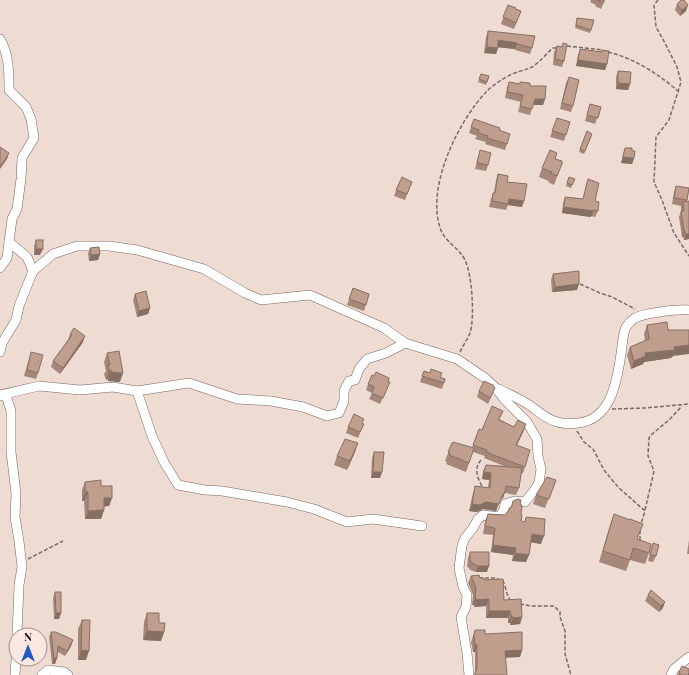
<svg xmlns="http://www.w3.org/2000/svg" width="689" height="675" viewBox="0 0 689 675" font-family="'Playfair Display',serif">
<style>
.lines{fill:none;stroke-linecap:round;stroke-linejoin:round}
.minor-casing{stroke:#76665e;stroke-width:10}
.path{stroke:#786c66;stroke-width:1.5;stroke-dasharray:4 2;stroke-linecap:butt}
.minor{stroke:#fff;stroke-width:9}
.wall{fill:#a5887a}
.shaded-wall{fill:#866f63}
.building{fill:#c09e8e;stroke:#866f63}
</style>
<rect width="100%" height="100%" fill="#eedbd2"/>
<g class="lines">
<defs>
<g id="minor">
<path d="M0 39C9 54 9 72 9 90L26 107 31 119 34 138 22 158 21 179 17 209 12 219 9 242 27 257 33 271 19 306 16 320 2 343 0 352"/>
<polyline points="0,268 7,258 9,242"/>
<polyline points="33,271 53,254 77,246 109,246 137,250 204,269 245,293 261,300 310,295 384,328 405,343"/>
<path d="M499 389C508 394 518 398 526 403 536 409 543 417 554 421 562 424 570 424 578 423 611 420 617 381 621 354 622 347 623 332 626 327 628 324 632 320 635 318 644 313 678 309 689 310"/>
<polyline points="137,391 152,436 164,462 178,485 205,490 222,491 287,502 314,509 347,522 373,519 422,526"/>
<polyline points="0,395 39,386 80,390 113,387 137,391 189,383 237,399 271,401 303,407 327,416 339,413 344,401 344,391 349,381 355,380 359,369 367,359 386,353 405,343 457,359 485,378 496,388 504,399 527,422 537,439 538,456 541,469 539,483 533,492 525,502 515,501 505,504 504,510 499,517 483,515 478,519 473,528 465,538 462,545 459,568 463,587 467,595 466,607 461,617 467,653 469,675"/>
<polyline points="0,396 6,395 11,411 11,452 16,493 15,517 19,541 22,567 19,585 17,635"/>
<polyline points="15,675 16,659"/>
<polyline points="42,675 48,670 64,672 68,675"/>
<polyline points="671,675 674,669 689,657"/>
</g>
</defs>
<!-- minor casing -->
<use href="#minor" class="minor-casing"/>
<!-- path -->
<g class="path">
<polyline points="658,0 654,5 656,27 665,43 677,67 681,82 669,120 656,137 654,182 662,200 674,233 689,256"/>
<polyline points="567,46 603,50"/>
<path d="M608 52C634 58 660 75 679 92"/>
<polyline points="580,284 600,293 612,297 635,309"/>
<path d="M460 352C463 345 468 339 470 333 475 318 472 274 465 260 458 246 443 242 439 224 428 183 459 120 487 91 493 85 504 78 512 74 519 71 526 70 532 67 540 62 546 54 553 48H557"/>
<polyline points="612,409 645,408 689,404"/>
<polyline points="577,431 584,442 593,449 604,470 618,487 645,511 641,524"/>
<path d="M481 460C473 469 478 479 483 488"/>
<polyline points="645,510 654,471 648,456 649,438 651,435 669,420 682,406"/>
<polyline points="640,540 640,530"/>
<polyline points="28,559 63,541"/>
<path d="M479 578H495L503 581C506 587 506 595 511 601"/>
<polyline points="520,604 531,606 554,606 560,612 560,617 565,631 565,654 571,675"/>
</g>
<!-- minor -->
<use href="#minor" class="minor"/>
</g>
<!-- wall -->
<g class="wall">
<polygon points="591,0 605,0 601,9 595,6 596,5 590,2"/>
<polygon points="677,4 686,11 680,16 675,10"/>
<polygon points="508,5 521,11 514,29 501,24"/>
<polygon points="577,18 594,20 590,33 575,28"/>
<polygon points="488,31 532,48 530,54 515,50 515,49 498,47 496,54 484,53 486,37"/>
<polygon points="563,43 564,61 562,67 553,65 554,52 557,46 562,46"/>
<polygon points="580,49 601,52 602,50 607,64 605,70 576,66 578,55"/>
<polygon points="618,71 630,84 628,90 616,89 616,77"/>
<polygon points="481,74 489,76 486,85 478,82"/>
<polygon points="569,77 573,106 571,112 560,109 566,83"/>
<polygon points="509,82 520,84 520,82 530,86 545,99 543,105 533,105 530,115 518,112 521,102 505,98 507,88"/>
<polygon points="590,104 601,107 595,124 585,121"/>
<polygon points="557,118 570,122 564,141 550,137"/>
<polygon points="474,119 499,130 507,144 505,150 485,144 486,142 475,139 477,136 469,133"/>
<polygon points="587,131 592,134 584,154 579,152"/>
<polygon points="625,148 632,151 634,158 632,164 621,163 623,154"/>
<polygon points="480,150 488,165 486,171 475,169"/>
<polygon points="556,159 562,164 554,185 548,182 549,181 539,177 542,168"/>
<polygon points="498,174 507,182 522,207 508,205 506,210 489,207 491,199 493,193 494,193 496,180"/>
<polygon points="569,177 575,179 571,188 566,186"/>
<polygon points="588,179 598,211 595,217 591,216 591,217 562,213 563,203 565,197 583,199 586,185"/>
<polygon points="412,182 405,200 394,196 396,190"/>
<polygon points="676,186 689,188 687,202 689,239 684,240 683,237 682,237 679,217 681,211 681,206 672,204 674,192"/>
<polygon points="36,240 40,255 34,255 34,246"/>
<polygon points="90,248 100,254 98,260 89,261 88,254"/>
<polygon points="553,274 577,290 552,292 551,280"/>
<polygon points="353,288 369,294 364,311 347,305"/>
<polygon points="135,294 150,308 148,314 137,317 133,300"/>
<polygon points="647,325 668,330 673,356 671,358 644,362 643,364 631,369 627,355 630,347 645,341 644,334"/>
<polygon points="70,334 83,342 60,374 51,367 53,361 68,340"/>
<polygon points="31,352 38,373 36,379 24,376"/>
<polygon points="107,353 120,382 108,381 108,379 106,380 104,374 106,371 104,362"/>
<polygon points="424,371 445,379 442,389 420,382"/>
<polygon points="388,382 390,382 380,404 369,399 372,393 366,390 368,384"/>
<polygon points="495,388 488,404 477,397 479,391"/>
<polygon points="503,411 499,419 514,427 524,430 517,445 525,467 523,473 521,473 519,488 516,495 505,493 503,498 500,500 496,511 483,509 477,512 469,511 473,493 475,486 488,488 489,480 482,479 483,471 486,465 504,466 484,458 485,456 473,452 466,472 446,464 447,462 445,461 452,443 472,448 479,429 482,430"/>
<polygon points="363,424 364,424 358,438 346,433 348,427"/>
<polygon points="355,452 347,470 334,465 337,456"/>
<polygon points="374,452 382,472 380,478 371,478 372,458"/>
<polygon points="556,480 545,508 533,504 536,495"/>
<polygon points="85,482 112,498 109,506 104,506 104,510 101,519 85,519 84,501 82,501 82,490"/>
<polygon points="513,501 520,505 521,521 541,544 531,542 526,562 512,561 513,555 491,552 493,535 483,534 485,521 488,514 505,515 511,506"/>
<polygon points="614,514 630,520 637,539 649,553 645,564 630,560 626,571 599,562 610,525"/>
<polygon points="689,540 689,554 687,554"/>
<polygon points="653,543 656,556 653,562 648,561 651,549"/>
<polygon points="470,552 487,572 476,572 470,570 467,566 468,558"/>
<polygon points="471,576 484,580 504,600 522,617 520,624 510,625 510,623 508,623 508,618 486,618 486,606 474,607 474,605 472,605 473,595 468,583"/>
<polygon points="651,590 663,608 659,612 645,601 648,595"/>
<polygon points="55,592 61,613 59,619 54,619 53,598"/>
<polygon points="147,613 159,623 164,632 161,641 143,640 144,622"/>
<polygon points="82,620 86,660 78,660 78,629"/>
<polygon points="475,630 485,634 522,650 520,657 505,657 507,675 474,675 475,674 475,652 473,652 471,642"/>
<polygon points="51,632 73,640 71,646 65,656 58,652 57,658 55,664 52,664 49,637"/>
<polygon points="689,669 689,675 677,675 679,672"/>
</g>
<!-- shaded-wall -->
<g class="shaded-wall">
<polygon points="688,5 686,11 680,16 682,10"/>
<polygon points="498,40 517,43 515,49 496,47"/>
<polygon points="487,47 498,48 496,54 484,53"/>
<polygon points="578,60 607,64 605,70 576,66"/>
<polygon points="618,83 630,84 628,90 616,89"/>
<polygon points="535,99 545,99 543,105 532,105"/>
<polygon points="9,153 7,159 0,169 0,167"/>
<polygon points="623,157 634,158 632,164 621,163"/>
<polygon points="509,199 524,201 522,207 508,205"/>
<polygon points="564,207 593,211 591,217 562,213"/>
<polygon points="684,231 685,231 683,237 682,237"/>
<polygon points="686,234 689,234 689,239 684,240"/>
<polygon points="36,249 43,249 40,255 34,255"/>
<polygon points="100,254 98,260 89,261 91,255"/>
<polygon points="579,284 577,290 552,292 555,287"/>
<polygon points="150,308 148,314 137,317 139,311"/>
<polygon points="85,336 83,342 60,374 63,368"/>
<polygon points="689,345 689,354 673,356 671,358 644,362 643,364 631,369 634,361 645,353 674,347"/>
<polygon points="111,370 108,379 106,380 109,371"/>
<polygon points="111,372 123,373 120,382 108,381"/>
<polygon points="526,424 524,430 514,451 516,445"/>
<polygon points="358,443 355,452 347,470 350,461"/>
<polygon points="373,472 382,472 380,478 371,478"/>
<polygon points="484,472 491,473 489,480 482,479"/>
<polygon points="85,492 88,492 84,501 82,501"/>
<polygon points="505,492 503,498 500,500 496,511 483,509 477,512 469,511 472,504 503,494"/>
<polygon points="104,498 112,498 109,506 100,507"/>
<polygon points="104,510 101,519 85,519 88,511"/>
<polygon points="532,534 544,536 541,544 529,542"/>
<polygon points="493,545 516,548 513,555 491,552"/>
<polygon points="515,553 529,555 526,562 512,561"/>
<polygon points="478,566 489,566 487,572 476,572"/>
<polygon points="475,598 476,598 474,605 472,605"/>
<polygon points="489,599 486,606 474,607 476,600"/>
<polygon points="665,602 663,608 659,612 661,606"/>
<polygon points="489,611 510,611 508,618 486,618"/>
<polygon points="56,613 61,613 59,619 54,619"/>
<polygon points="511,616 512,616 510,623 508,623"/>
<polygon points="522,617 520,624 510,625 513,618"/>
<polygon points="147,631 164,632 161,641 143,640"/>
<polygon points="73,640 71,646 65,656 67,651"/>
<polygon points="475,645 477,645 475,652 473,652"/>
<polygon points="81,650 89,651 86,660 78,660"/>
<polygon points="522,650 520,657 502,658 505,651"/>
<polygon points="54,658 57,658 55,664 52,664"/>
</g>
<!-- building -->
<g class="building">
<polygon points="597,0 604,0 603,3"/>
<polygon points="681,0 684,0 688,5 682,10 677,4"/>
<polygon points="508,5 516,8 515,9 521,11 516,23 503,17"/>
<polygon points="577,18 594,20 591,30 576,25"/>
<polygon points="488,31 535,36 532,48 517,44 517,43 498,40 498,48 487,47"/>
<polygon points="563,43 567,44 564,61 555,59 557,46 562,47"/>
<polygon points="580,49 602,52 602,50 609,51 607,64 578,60"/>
<polygon points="618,71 631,72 630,84 618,83"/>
<polygon points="481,74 489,76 487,82 479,79"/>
<polygon points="569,77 579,80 573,106 562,103"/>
<polygon points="509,82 520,84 520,82 530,83 530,86 546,86 545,99 535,99 532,109 520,106 523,95 507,92"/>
<polygon points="590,104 601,107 598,118 587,115"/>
<polygon points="557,118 570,122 566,135 552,131"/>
<polygon points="474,119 500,128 499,130 510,134 507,144 487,138 488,136 478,133 479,130 471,127"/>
<polygon points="587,131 592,134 585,151 580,149"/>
<polygon points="0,147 9,153 0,167"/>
<polygon points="625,148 632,148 632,151 635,151 634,158 623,157"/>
<polygon points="480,150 491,153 488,165 477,163"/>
<polygon points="550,150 557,153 555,159 562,161 562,164 557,176 551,173 552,172 542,168"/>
<polygon points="498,174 508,176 507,182 527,184 524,201 509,199 508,204 492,201 493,193 495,193"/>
<polygon points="402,177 412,182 407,194 396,190"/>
<polygon points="569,177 575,179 572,185 567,183"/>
<polygon points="588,179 599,183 595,201 599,202 598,211 593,210 593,211 564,207 565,197 583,199"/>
<polygon points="676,186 689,188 687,200 674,198"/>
<polygon points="689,201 689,234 686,234 685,231 684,231 681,211 684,211 683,202"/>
<rect x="36" y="240" width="7" height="9"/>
<polygon points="99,247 100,254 91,255 90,248"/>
<polygon points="579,271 579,284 555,287 553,274"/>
<polygon points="353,288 369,294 366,305 349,299"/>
<polygon points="146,291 150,308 139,311 135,294"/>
<polygon points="667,322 668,330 689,330 689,345 674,347 675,350 645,353 646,356 634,361 630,347 649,339 647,325"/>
<polygon points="74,328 85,336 63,368 53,361 72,335 70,334"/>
<polygon points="119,351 123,373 111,372 111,370 109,371 108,365 110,365 107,353"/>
<polygon points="31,352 43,355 38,373 27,370"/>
<polygon points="431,369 442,373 440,377 445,379 444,383 422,376 424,371 430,373"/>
<polygon points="376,372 389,378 388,382 390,382 383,398 372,393 374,387 368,384 372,375 374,376"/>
<polygon points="484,381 493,385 495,388 490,398 479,391"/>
<polygon points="492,406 503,411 499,419 499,420 514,427 518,420 526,424 516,445 530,450 525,467 486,452 487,450 473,445 479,429 482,430"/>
<polygon points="354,414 364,419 362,423 364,424 360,432 348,427"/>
<polygon points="345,439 358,443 350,461 337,456"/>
<polygon points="453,442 474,448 469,463 449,455 450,453 448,452 452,443 453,443"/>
<polygon points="374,452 384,452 382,472 373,472"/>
<polygon points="486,465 522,468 519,488 506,486 505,492 503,494 499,504 486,502 480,505 472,504 475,486 490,488 491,473 484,472"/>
<polygon points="547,477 556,480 549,499 536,495"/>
<polygon points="101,480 101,486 112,486 112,498 104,498 104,510 88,511 88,492 85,492 85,482"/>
<polygon points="518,499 521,500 520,505 522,505 521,515 522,515 521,521 525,522 526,517 545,519 544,536 532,534 529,555 515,553 516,548 493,545 495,528 485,526 488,514 505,515 512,506 513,501"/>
<polygon points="614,514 630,520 630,519 643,524 637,539 651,544 649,553 633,548 630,560 603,551"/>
<polygon points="653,543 659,545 656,556 650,555"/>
<polygon points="470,552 489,552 489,566 478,566 473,564 470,560"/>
<polygon points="479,575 480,578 484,578 484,580 503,579 504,600 521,599 522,617 513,618 512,616 511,616 510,611 489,611 489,599 476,600 476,598 475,598 476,588 471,576"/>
<polygon points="651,590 665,602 661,606 648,595"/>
<polygon points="55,592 61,592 61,613 56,613"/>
<polygon points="147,613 159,613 159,623 165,623 164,632 147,631"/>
<polygon points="82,620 90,620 89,651 81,650"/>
<polygon points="475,630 485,630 485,634 522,632 522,650 505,651 507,675 475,675 475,673 477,668 477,645 475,645 474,635"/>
<polygon points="51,632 56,632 73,640 67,651 58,646 57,658 54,658"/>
<polygon points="682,666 689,669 689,673 688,674 689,675 680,675 680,673 679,672"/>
</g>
<!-- north arrow -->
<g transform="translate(28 647)"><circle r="19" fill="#fce8e0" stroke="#9e8f89"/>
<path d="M0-3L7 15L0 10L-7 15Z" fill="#2458c5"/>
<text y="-6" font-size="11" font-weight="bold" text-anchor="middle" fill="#100a07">N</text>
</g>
</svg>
